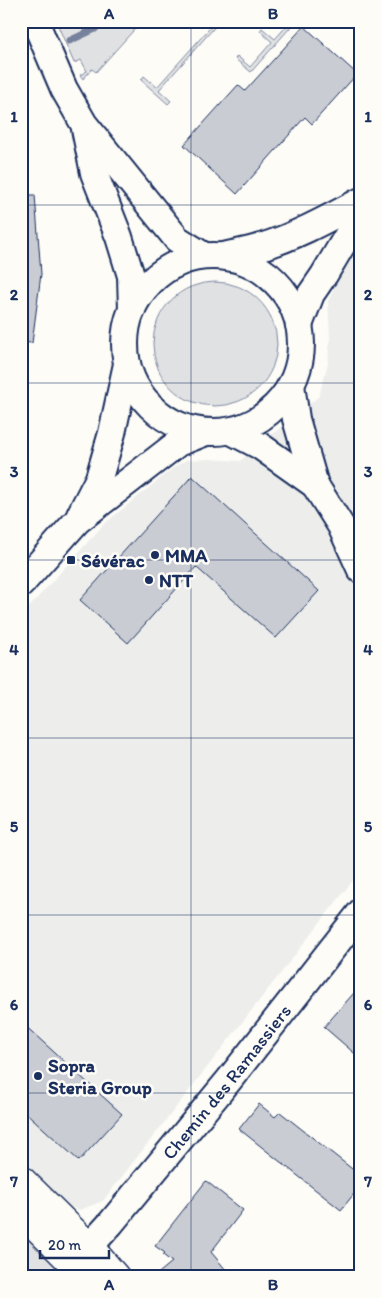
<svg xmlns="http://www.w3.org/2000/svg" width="382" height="1298" viewBox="0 0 382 1298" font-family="Itim,sans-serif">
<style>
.built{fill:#edeeec}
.green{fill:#e0e1e3;stroke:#7e88a0}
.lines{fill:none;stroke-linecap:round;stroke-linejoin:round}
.stream{stroke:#76819c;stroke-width:7}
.building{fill:#c9ccd3;stroke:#1b2f5e}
.minor-casing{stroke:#1b2f5e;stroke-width:30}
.major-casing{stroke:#1b2f5e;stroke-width:31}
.minor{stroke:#fdfcf7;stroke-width:26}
.major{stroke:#fdfcf7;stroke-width:28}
.grid{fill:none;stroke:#1b2f5e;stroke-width:1;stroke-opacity:0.55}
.poi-dot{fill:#1b2f5e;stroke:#fdfcf7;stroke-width:2}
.labels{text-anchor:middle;stroke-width:5;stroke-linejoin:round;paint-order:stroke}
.poi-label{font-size:19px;font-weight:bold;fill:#1b2f5e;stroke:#fdfcf7;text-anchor:start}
.street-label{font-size:19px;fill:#1b2f5e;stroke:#fdfcf7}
.neatline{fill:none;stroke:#1b2f5e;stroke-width:2}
.grid-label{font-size:16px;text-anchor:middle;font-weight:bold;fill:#1b2f5e}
</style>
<rect width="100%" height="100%" fill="#fdfcf7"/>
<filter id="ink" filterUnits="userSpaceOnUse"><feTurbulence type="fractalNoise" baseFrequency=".02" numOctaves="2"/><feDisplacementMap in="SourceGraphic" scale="10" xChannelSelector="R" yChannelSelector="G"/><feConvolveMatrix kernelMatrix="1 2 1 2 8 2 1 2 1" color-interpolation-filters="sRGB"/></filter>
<g filter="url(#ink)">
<!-- built -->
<polygon class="built" points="361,247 361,870 103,1201 80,1210 61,1205 21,1165 21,616 104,524 173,468 186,460 210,459 240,461 319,396 328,363 330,337 328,301 340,276"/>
<!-- green -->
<g class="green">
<polygon points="56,21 142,21 96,72 92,69 83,79 80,75 87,71 81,60 74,63"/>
<polygon points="216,21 220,21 159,90 171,101 168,104 141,80 144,76 157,87"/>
<polygon points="291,21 296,21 251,72 235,59 237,56 250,67 272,42 260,31 262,28 275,39"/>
<circle cx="215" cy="344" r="62"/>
<polygon points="21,1223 74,1277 21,1277"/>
</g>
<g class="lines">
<!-- stream -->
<polyline class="stream" points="69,41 95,29 103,21"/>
</g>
<!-- building -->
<g class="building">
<polygon points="304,26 357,74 312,124 305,117 237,194 184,145 238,85 245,91"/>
<polygon points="21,195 35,195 41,274 32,343 21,342"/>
<polygon points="192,476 319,591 276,638 196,567 128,643 80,600"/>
<polygon points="361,985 361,1059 324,1027"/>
<polygon points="21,1022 122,1114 79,1161 21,1108"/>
<polygon points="259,1104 275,1117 280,1112 361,1176 361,1185 341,1210 239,1129"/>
<polygon points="206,1181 243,1210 211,1252 232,1277 154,1277 172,1262 163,1255 165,1253 155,1246"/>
</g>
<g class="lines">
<defs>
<g id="minor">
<polyline points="35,21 64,89 84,124 177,239 204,256"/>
<polyline points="85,129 94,173 119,237 131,276 132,310"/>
<circle cx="213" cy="344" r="88"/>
<path d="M223 256C236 253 249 251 261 247 297 236 329 218 361 201"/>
<polyline points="299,325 311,294 324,275 361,213"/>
<polyline points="291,385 296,419 315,485 341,526 361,570"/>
<polyline points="231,431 260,446 315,485"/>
<polyline points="80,515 99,478 112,433 127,364"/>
<polyline points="21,584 77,521 178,443 206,432"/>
<path id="s1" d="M89 1247 111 1223 229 1080 361 912"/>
</g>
<g id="major">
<polyline points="21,1180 89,1247 115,1277"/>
<polyline points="21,1211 66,1256 84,1277"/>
</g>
</defs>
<!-- minor casing -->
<use href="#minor" class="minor-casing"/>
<!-- major casing -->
<use href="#major" class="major-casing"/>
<!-- minor -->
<use href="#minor" class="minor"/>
<!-- major -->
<use href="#major" class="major"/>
</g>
</g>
<!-- grid -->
<path class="grid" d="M191 21V1277M21 205H361M21 383H361M21 560H361M21 738H361M21 915H361M21 1093H361"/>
<!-- markers -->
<g class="poi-dot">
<circle cx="155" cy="555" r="5"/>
<rect x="66" y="555" width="10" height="10" rx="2.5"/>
<circle cx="149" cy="580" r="5"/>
<circle cx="38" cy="1076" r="5"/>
</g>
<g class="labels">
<!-- poi labels -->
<g class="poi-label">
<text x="165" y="562">MMA</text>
<text x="81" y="567">Sévérac</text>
<text x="159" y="587">NTT</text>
<text x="48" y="1072">Sopra<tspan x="48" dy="22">Steria Group</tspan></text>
</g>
<!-- street labels -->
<g class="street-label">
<text dy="7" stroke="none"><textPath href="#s1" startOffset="215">Chemin des Ramassiers</textPath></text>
</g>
</g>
<!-- margin -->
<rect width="382" height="1298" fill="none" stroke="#fdfcf7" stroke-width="55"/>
<!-- scale -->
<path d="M40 1250v8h69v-8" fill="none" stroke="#1b2f5e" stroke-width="2.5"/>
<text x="48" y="1250" font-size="15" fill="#1b2f5e" stroke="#fdfcf7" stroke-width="4" paint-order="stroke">20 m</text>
<rect x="28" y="28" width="326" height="1242" class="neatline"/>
<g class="grid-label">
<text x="109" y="19">A</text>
<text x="273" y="19">B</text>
<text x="14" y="122">1</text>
<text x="368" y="122">1</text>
<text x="14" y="300">2</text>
<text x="368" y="300">2</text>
<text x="14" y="477">3</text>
<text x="368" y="477">3</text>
<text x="14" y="655">4</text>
<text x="368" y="655">4</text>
<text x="14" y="832">5</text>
<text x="368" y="832">5</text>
<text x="14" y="1010">6</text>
<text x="368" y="1010">6</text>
<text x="14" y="1187">7</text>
<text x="368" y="1187">7</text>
<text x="109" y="1290">A</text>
<text x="273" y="1290">B</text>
</g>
</svg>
